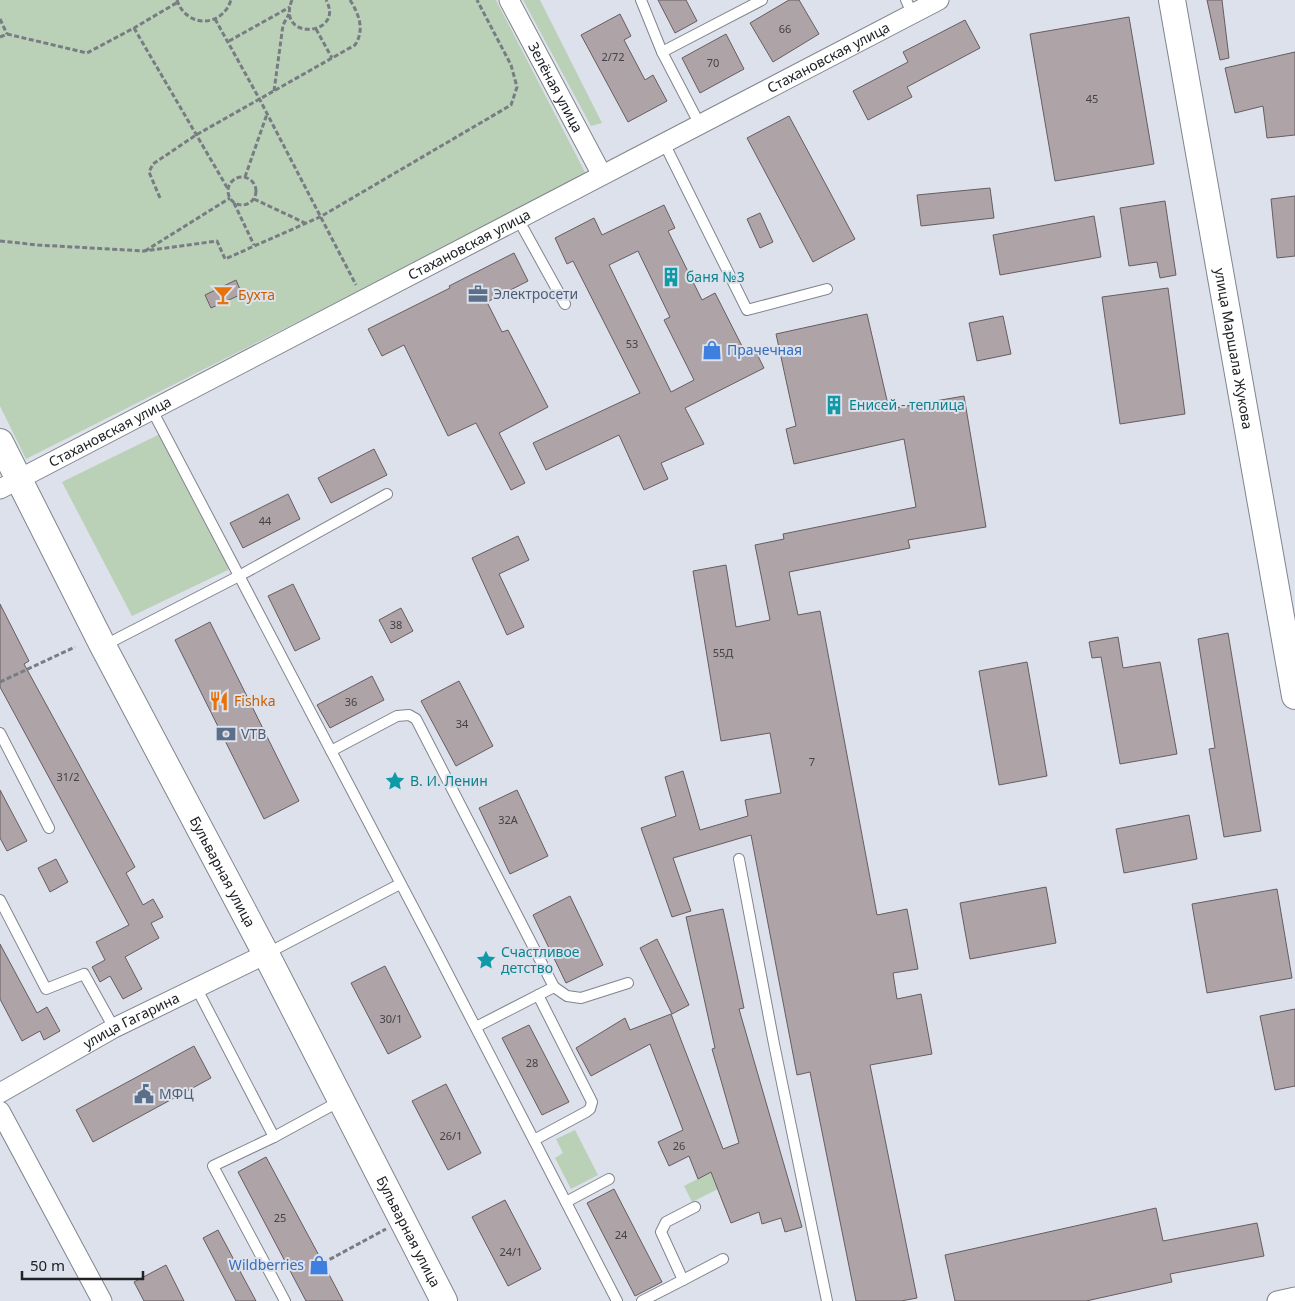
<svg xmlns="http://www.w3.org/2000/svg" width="1295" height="1301" viewBox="0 0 1295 1301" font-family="'Noto Sans',sans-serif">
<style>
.green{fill:#bad1b8}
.building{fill:#aea3a7;stroke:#675d61;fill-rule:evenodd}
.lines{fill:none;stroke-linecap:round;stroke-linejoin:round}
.lane-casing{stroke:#80858d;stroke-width:12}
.street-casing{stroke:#80858d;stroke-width:21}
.secondary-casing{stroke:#80858d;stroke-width:28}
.path{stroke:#787c83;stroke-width:3;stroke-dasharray:5 2.5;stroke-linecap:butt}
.lane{stroke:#fff;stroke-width:10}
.street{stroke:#fff;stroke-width:19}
.secondary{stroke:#fff;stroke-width:26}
.labels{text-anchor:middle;stroke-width:4;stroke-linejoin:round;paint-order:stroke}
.number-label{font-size:11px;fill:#444246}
.street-label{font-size:14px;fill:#202226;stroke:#dce1eb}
.culture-label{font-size:14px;fill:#0d838f;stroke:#dce1eb;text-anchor:start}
.service-label{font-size:14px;fill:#4e5e75;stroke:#dce1eb;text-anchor:start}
.food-label{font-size:14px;fill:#c56008;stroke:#dce1eb;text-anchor:start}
.shop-label{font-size:14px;fill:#366cbe;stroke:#dce1eb;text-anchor:start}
</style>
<rect width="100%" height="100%" fill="#dce1eb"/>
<!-- green -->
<g class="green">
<polygon points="0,0 496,0 587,176 26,459 0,406"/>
<polygon points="523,0 540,0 602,123 591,126"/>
<polygon points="162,433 230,569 132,616 62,482"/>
<polygon points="575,1130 598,1175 571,1189 555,1158 563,1153 556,1139"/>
<polygon points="711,1172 718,1189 692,1202 684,1186"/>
</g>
<!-- building -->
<g class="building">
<polygon points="658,0 686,0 697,21 675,33"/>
<polygon points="789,0 799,0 819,34 773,62 750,23"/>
<polygon points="1207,0 1222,0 1229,58 1220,60"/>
<polygon points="620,14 631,36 624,40 645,80 653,75 667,101 628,122 581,35"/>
<polygon points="1129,17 1154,164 1055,181 1030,34"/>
<polygon points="965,20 980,48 907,87 912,97 868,120 853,91 908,62 903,52"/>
<polygon points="726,34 744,69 700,93 682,58"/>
<polygon points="1295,52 1295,135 1267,138 1263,106 1235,113 1225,68"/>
<polygon points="789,116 855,239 813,262 747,138"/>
<polygon points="990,188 994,218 921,226 917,195"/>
<polygon points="1295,196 1295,256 1277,258 1271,199"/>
<polygon points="1165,201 1176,275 1160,278 1157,262 1129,266 1120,208"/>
<path d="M664 205 675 228 668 231 702 300 715 293 745 352 754 348 764 368 685 408 704 444 661 463 668 479 644 490 619 435 546 470 533 443 640 393 573 261 567 264 555 238 594 218 602 235ZM638 251 670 317 664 320 694 380 671 392 609 265Z"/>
<polygon points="760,213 773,242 760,248 747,219"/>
<polygon points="1094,216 1101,257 1000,275 993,235"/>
<polygon points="514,253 528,281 487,302 502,332 508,330 548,407 499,433 525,483 511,490 476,423 448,436 404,345 382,356 368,329 450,288 449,286"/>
<polygon points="236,280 242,294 211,308 205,295"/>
<polygon points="1168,288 1185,414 1120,424 1102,297"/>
<polygon points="867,314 889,409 964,396 986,527 908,540 910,548 789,572 798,615 820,611 877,915 907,909 918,969 893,973 897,999 921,994 932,1054 870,1065 917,1298 901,1301 856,1301 810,1072 797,1075 751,835 673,858 691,911 672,917 641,828 676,816 665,777 683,771 700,830 748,816 745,800 781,793 770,733 721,741 693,571 726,565 736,627 770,620 755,545 784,539 783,534 916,507 904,439 794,464 786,429 796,426 776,334"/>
<polygon points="1003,316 1011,354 977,361 969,323"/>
<polygon points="374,449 387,475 331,503 318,478"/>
<polygon points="288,494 300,519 243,548 230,523"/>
<polygon points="518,536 529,560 499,574 524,627 507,635 472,558"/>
<polygon points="293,584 320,639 295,651 268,596"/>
<polygon points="0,604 29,661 24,664 135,867 126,873 143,905 153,899 163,917 151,923 159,938 125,957 142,989 123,999 110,976 100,982 92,967 105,960 96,942 129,925 0,687"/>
<polygon points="401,608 413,631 391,643 379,620"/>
<polygon points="210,622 299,801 264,819 175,640"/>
<polygon points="1228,633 1261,831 1224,837 1209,749 1215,748 1198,639"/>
<polygon points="1118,637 1123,668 1160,662 1177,754 1120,764 1101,657 1092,658 1089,642"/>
<polygon points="1027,662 1047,776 999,785 979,671"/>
<polygon points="372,676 384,700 330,728 317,705"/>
<polygon points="459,681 493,746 456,766 421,701"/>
<polygon points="0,790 27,841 7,851 0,838"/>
<polygon points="517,790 548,856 510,874 479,808"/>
<polygon points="1189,815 1197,859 1124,873 1116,829"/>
<polygon points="56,859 68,882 50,892 38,868"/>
<polygon points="1046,887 1056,943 970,959 960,903"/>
<polygon points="1277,889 1292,978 1207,993 1192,904"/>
<polygon points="570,896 603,965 566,983 533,915"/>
<polygon points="723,909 744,1008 739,1009 802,1227 785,1232 781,1218 762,1224 759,1212 731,1223 711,1172 698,1179 689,1156 669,1166 658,1142 683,1130 650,1044 591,1076 576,1048 625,1018 630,1030 671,1014 723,1149 739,1143 712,1049 715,1048 686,917"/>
<polygon points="657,939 689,1005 672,1014 640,948"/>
<polygon points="0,944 37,1013 47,1007 60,1031 44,1040 40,1031 22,1041 0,999"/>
<polygon points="385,966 421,1037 388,1054 351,983"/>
<polygon points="1295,1009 1295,1086 1275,1090 1260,1016"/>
<polygon points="529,1025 569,1102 542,1115 502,1038"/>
<polygon points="194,1046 211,1078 93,1142 76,1110"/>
<polygon points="446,1084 481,1153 448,1170 412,1101"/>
<polygon points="266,1157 323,1263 343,1301 306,1301 238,1172"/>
<polygon points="614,1189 662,1282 635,1296 587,1203"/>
<polygon points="505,1200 541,1269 508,1286 472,1217"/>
<polygon points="1156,1208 1163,1241 1257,1223 1264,1256 1170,1274 1172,1282 1086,1301 955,1301 945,1255"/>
<polygon points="218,1230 256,1301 236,1301 203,1238"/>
<polygon points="166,1265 184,1301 144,1301 134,1282"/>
</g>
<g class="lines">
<defs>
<g id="lane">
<polyline points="641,0 662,52 700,125"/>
<polyline points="906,0 912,13"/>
<polyline points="662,52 762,0"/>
<polyline points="664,143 747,310 827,289"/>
<polyline points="518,219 565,304"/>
<polyline points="152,410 433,945 617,1301"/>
<polyline points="103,646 239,576 387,494"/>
<polyline points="0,733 49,828"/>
<polyline points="331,751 397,716 409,715 416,719 554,987 476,1027"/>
<polyline points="739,859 774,1044 827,1301"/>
<polyline points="0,900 46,989 84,974 114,1028"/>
<polyline points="266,954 400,884"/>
<polyline points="554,987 567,996 581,998 628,983"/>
<polyline points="197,989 274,1137 340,1101"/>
<polyline points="274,1137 213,1166 285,1301"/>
<polyline points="534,1140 586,1112 590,1109 592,1102 538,995"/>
<polyline points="566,1202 609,1179"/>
<polyline points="683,1280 723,1259"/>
<polyline points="642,1301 683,1280 661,1232 666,1222 695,1207"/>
</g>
<g id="street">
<path id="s1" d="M509 0 602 175"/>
<path id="s2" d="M0 489 939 0"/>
<path id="s3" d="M0 1093 114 1028 266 954"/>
<polyline points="0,1111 102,1301"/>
<polyline points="1277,1301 1295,1297"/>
</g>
<g id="secondary">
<path id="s4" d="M1172 0 1295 696"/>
<path id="s5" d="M0 442 103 646 266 954 444 1301"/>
</g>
</defs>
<!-- lane casing -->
<use href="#lane" class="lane-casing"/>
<!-- street casing -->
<use href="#street" class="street-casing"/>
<!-- secondary casing -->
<use href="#secondary" class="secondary-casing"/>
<!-- path -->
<g class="path">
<path d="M177 0C186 28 222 28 231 0"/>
<path d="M292 0C275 42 346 36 326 0"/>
<polyline points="0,19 7,34"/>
<polyline points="215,19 260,100 356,285"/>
<polyline points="134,28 228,189"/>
<polyline points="316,29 332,58"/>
<polyline points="0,37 7,34 87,53 134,28 178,2"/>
<polyline points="229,41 290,7"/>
<polyline points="274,91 283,25 289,14"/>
<circle cx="242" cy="191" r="14"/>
<polyline points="245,177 267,114"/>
<path d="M160 198 149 172 153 164 196 135 355 45C365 30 359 14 350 0"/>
<polyline points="254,199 305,223"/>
<polyline points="234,203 254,245"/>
<polyline points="0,241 38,245 144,251 217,241 225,259 320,217 511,105 517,87 511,65 477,0"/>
<polyline points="145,251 230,198"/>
<polyline points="0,682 75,647"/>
<polyline points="323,1263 386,1229"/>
</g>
<!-- lane -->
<use href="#lane" class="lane"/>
<!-- street -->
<use href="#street" class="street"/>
<!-- secondary -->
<use href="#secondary" class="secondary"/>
</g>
<!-- icons -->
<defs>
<symbol id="building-bare" viewBox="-9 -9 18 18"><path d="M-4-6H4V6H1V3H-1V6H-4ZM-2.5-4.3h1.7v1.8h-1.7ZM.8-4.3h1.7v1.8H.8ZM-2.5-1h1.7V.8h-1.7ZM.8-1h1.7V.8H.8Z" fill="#0f9aa8" stroke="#dce1eb" stroke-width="2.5" paint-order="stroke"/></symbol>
<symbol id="office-bare" viewBox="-9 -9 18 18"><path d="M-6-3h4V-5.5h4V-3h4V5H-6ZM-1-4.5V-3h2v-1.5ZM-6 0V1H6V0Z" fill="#5c6f8a" stroke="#dce1eb" stroke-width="2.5" paint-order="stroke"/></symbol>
<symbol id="bar-bare" viewBox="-9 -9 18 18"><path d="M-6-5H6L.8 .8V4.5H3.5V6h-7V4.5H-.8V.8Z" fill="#e8710a" stroke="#dce1eb" stroke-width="2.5" paint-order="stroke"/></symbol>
<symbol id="shop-bare" viewBox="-9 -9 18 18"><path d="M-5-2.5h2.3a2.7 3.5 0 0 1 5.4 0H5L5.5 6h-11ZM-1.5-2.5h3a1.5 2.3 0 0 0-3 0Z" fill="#3f7fe0" stroke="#dce1eb" stroke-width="2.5" paint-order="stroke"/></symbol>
<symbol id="restaurant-bare" viewBox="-9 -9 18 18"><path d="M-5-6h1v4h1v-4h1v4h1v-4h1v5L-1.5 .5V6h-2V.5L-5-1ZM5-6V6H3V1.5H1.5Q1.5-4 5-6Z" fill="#e8710a" stroke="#dce1eb" stroke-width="2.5" paint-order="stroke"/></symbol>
<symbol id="bank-bare" viewBox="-9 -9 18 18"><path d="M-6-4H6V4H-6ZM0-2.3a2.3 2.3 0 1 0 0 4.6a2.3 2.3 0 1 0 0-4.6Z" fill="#5c6f8a" stroke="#dce1eb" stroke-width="2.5" paint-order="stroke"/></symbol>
<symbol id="sight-bare" viewBox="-9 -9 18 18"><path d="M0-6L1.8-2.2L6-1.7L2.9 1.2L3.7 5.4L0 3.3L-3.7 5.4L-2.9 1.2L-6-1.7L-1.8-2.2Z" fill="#0f9aa8" stroke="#dce1eb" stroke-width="2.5" paint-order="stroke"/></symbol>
<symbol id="civic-bare" viewBox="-9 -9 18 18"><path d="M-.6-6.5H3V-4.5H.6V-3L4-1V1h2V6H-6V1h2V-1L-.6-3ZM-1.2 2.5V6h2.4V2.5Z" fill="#5c6f8a" stroke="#dce1eb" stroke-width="2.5" paint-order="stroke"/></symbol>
</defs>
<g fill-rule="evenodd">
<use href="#building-bare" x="657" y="263" width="28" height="28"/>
<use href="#office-bare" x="464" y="280" width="28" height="28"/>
<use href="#bar-bare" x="209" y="281" width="28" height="28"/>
<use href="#shop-bare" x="698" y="336" width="28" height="28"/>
<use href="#building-bare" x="820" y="391" width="28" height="28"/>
<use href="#restaurant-bare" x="205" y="687" width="28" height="28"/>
<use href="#bank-bare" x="212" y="720" width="28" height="28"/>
<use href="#sight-bare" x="381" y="767" width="28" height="28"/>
<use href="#sight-bare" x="472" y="946" width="28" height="28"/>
<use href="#civic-bare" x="130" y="1080" width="28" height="28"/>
<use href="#shop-bare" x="305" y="1251" width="28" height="28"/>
</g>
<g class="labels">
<!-- number labels -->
<g class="number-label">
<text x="785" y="33">66</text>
<text x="613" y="61">2/72</text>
<text x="713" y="67">70</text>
<text x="1092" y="103">45</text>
<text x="632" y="348">53</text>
<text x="265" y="525">44</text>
<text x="396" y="629">38</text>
<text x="723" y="657">55Д</text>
<text x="351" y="706">36</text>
<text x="462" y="728">34</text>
<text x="812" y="766">7</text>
<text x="68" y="781">31/2</text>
<text x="508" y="824">32А</text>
<text x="391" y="1023">30/1</text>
<text x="532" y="1067">28</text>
<text x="451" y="1140">26/1</text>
<text x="679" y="1150">26</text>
<text x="280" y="1222">25</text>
<text x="621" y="1239">24</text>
<text x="511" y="1256">24/1</text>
</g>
<!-- street labels -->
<g class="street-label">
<text dy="5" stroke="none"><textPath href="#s2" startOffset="934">Стахановская улица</textPath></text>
<text dy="5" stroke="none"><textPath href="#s1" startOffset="99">Зелёная улица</textPath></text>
<text dy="5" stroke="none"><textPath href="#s2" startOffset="529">Стахановская улица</textPath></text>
<text dy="5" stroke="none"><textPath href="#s4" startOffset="354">улица Маршала Жукова</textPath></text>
<text dy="5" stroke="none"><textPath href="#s2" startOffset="124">Стахановская улица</textPath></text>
<text dy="5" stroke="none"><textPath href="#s5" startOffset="484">Бульварная улица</textPath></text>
<text dy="5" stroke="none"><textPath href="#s3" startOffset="150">улица Гагарина</textPath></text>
<text dy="5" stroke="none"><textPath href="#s5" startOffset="889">Бульварная улица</textPath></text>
</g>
<!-- culture labels -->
<g class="culture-label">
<text x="686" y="282">баня №3</text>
<text x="849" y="410">Енисей - теплица</text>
<text x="410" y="786">В. И. Ленин</text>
<text x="501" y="957">Счастливое<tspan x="501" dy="16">детство</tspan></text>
</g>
<!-- service labels -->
<g class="service-label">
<text x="493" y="299">Электросети</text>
<text x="241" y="739">VTB</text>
<text x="159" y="1099">МФЦ</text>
</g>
<!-- food labels -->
<g class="food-label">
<text x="238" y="300">Бухта</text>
<text x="234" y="706">Fishka</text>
</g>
<!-- shop labels -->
<g class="shop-label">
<text x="727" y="355">Прачечная</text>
<text x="304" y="1270" text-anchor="end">Wildberries</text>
</g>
</g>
<!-- scale -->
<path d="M22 1271v8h121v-8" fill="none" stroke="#202226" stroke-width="2.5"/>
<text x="30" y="1271" font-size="15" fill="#202226" stroke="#dce1eb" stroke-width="4" paint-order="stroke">50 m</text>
</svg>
